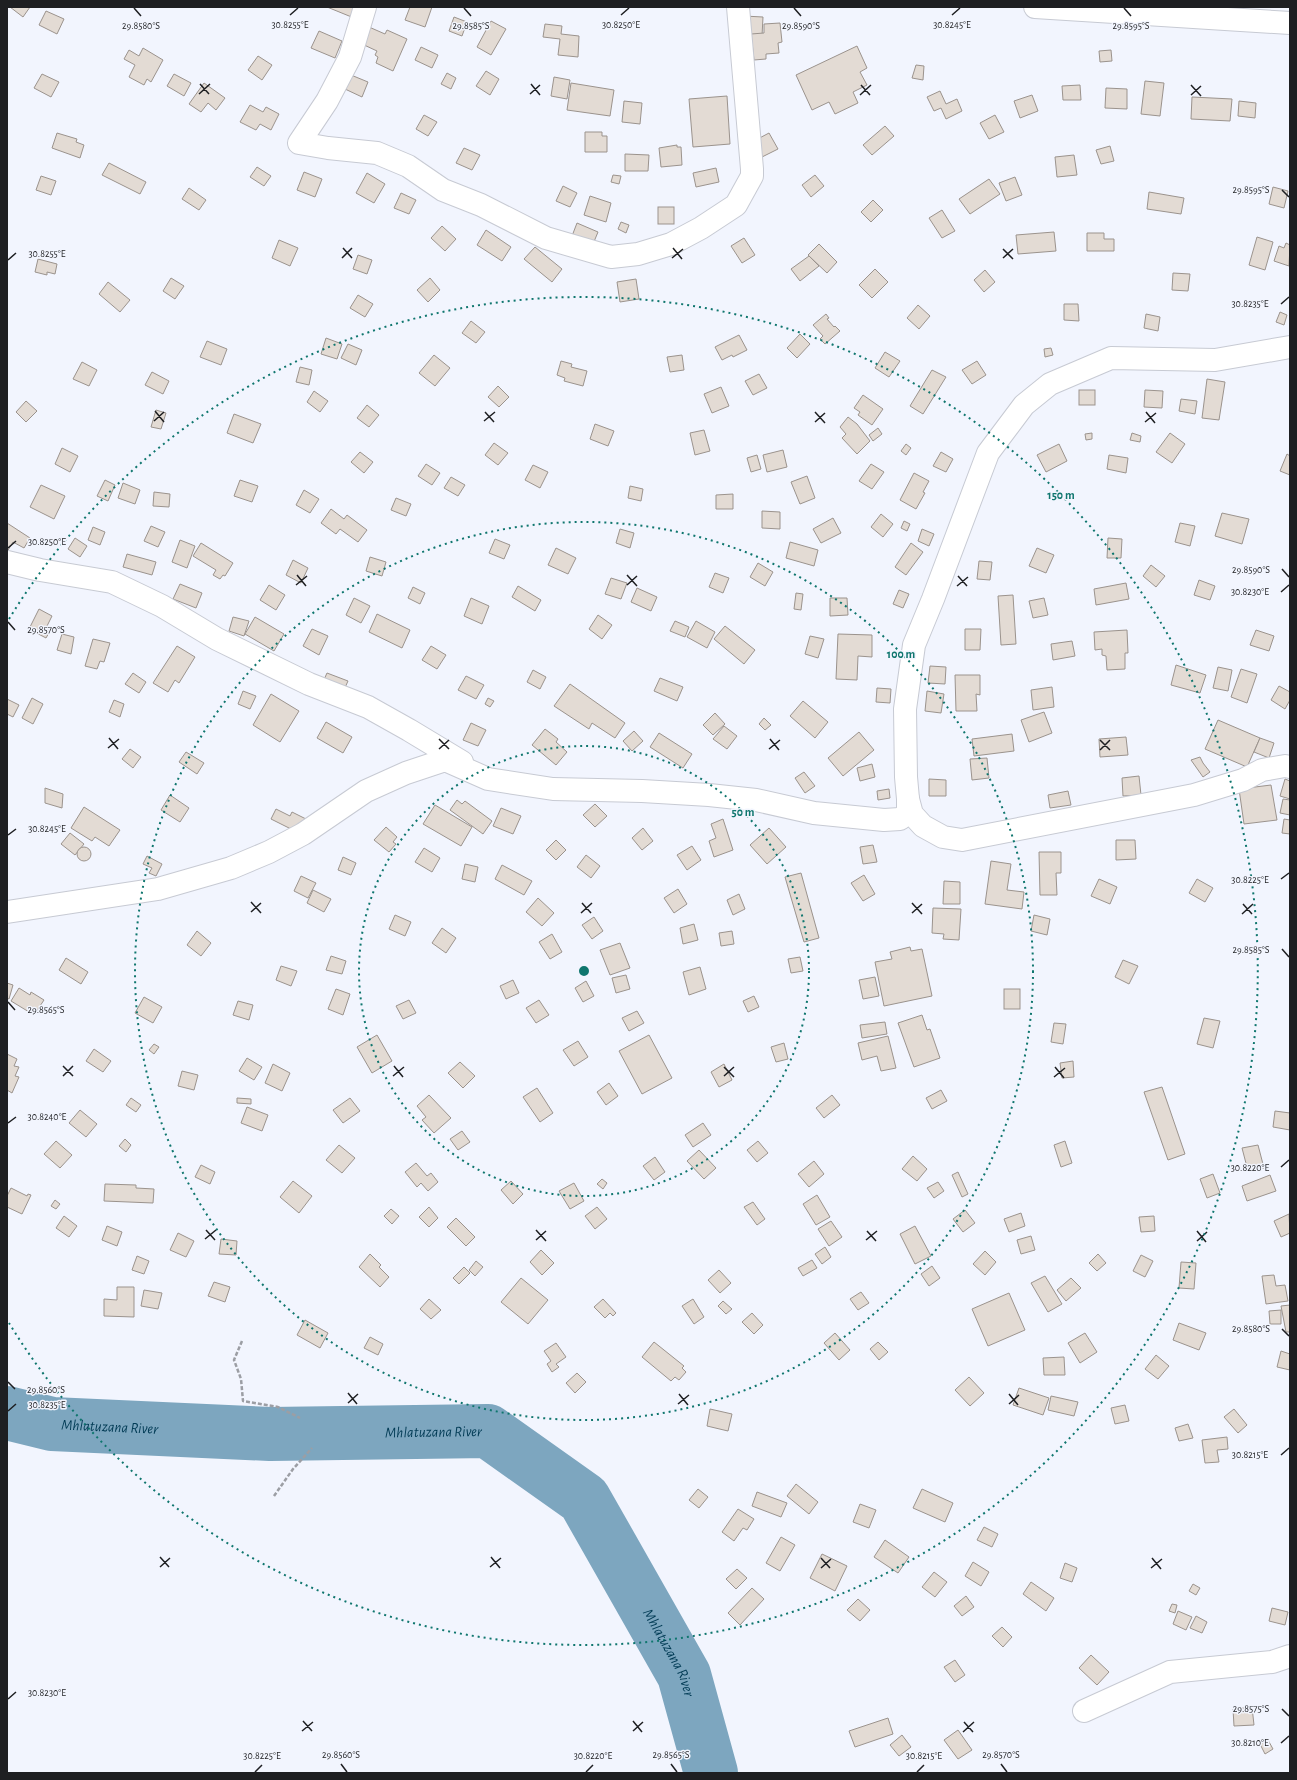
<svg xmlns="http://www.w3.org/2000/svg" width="1297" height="1780" viewBox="0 0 1297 1780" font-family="'Alegreya Sans',sans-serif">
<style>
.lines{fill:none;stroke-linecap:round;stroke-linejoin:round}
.river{stroke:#7da6bf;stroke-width:54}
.building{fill:#e3dbd4;stroke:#9b938d}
.minor-casing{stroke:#c7cad3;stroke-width:24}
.path{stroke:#9c9ea4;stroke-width:2.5;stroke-dasharray:4 2;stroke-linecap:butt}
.minor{stroke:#fff;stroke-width:22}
.ticks{fill:none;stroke:#1e1f22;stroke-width:1.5}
.ring{fill:none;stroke:#0f766e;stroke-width:2;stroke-dasharray:2 4}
.labels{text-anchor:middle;stroke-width:3;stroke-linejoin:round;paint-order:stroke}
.water-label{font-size:15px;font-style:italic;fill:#023b55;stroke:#f2f5fe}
.ticks-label{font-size:10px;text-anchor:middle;fill:#1e1f22;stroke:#f2f5fe;stroke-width:3;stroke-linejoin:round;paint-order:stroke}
.centre{fill:#0f766e;stroke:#f2f5fe;stroke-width:2}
.ring-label{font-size:12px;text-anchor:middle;font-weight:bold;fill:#0f766e;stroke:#f2f5fe;stroke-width:3;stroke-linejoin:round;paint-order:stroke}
</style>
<rect width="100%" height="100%" fill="#f2f5fe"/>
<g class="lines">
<!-- river -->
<path class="river" id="s1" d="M7 1413 52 1424 270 1434 488 1431 584 1499 684 1675 711 1773"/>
</g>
<!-- building -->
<g class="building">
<polygon points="10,7 30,7 23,17"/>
<polygon points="327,7 358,7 354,18"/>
<polygon points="410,7 432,7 425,27 405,20"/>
<polygon points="46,11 64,19 57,34 39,25"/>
<polygon points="744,16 763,17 762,36 743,35"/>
<polygon points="454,17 467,22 462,36 449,31"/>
<polygon points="491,21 506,29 491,55 477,47"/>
<polygon points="780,23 782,42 778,43 779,53 766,54 766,59 754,60 751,34 764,33 764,24"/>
<polygon points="545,24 562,26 561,34 579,36 578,57 558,55 560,39 543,37"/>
<polygon points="369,27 385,34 387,30 407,39 393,71 376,63 378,57 375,55 377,51 362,44"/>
<polygon points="319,31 342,41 335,58 311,48"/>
<polygon points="857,46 867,68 860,72 867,85 853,92 858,103 835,114 829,102 812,110 796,75"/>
<polygon points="421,47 438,55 432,68 415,60"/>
<polygon points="143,48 163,60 151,82 147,79 144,85 129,77 135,65 124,59 129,50 139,56"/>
<polygon points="1111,50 1112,61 1100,62 1099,51"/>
<polygon points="258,56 272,65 262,80 248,70"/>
<polygon points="916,65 924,66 923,80 912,78"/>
<polygon points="486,71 499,79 490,95 476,86"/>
<polygon points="447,73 456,78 451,89 441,84"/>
<polygon points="42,74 59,82 51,97 34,88"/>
<polygon points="174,74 191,83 184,96 167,86"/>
<polygon points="351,75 368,82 362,97 345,89"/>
<polygon points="554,77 570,80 567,99 551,96"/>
<polygon points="1145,81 1164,83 1160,116 1141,114"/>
<polygon points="204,83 225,98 216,110 208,103 201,112 189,104"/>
<polygon points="571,83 614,90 610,116 567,110"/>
<polygon points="1080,85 1081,100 1063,100 1062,86"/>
<polygon points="1106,88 1127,89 1127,109 1105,108"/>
<polygon points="940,91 946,104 957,99 962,111 946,119 941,108 934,111 927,97"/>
<polygon points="1032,95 1038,111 1020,118 1014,101"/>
<polygon points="727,96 730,144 693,147 689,99"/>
<polygon points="1192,97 1232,99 1230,121 1191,119"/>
<polygon points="624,101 642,103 640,124 622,122"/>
<polygon points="1239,101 1256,103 1255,118 1238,116"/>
<polygon points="250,105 263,112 266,107 279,114 271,130 260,124 256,130 240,122"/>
<polygon points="424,115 437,122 428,136 416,129"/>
<polygon points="995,115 1004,132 989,139 980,123"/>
<polygon points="885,126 894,136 872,155 863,145"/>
<polygon points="585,132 602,132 602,136 607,136 607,152 585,152"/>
<polygon points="57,133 77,139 76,142 84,145 80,158 52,148"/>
<polygon points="769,133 778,149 760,158 752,142"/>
<polygon points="677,145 677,147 681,147 682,165 661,167 659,148"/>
<polygon points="1110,146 1114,161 1101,164 1096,150"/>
<polygon points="464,148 480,155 472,170 456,163"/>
<polygon points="625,154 649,155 648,171 625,171"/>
<polygon points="1074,155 1077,175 1057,177 1055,157"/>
<polygon points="109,163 146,182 140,194 102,175"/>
<polygon points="257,167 271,176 264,186 250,177"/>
<polygon points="716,168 719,182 696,187 693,173"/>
<polygon points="304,172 322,179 315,197 297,190"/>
<polygon points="367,173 385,184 374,203 356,193"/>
<polygon points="613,175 621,176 619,184 611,182"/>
<polygon points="815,175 824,186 811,197 802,185"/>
<polygon points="41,176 56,181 51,195 36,190"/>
<polygon points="1015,177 1022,195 1006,201 999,183"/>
<polygon points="989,179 1000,194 970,214 959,199"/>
<polygon points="563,186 577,193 570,207 556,201"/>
<polygon points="1273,187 1288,191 1284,208 1269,204"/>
<polygon points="189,188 206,200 199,210 182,199"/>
<polygon points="1149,192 1184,198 1181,214 1147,209"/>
<polygon points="401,193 416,200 409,214 394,208"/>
<polygon points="590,196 611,203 606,222 584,215"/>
<polygon points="873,200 883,210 871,222 861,212"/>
<rect x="658" y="207" width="16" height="17"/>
<polygon points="942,210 955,231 942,238 929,218"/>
<polygon points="621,222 629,225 626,233 618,229"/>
<polygon points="577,223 598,232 593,244 572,236"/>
<polygon points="442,226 456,239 445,251 431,238"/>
<polygon points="486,230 511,247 502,261 477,245"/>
<polygon points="1054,232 1056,251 1018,254 1016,235"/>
<polygon points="1087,233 1104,233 1104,239 1114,239 1114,251 1087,251"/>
<polygon points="1257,237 1273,242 1265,270 1249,265"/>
<polygon points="744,238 755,255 742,263 731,246"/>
<polygon points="279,240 298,248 290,266 272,258"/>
<polygon points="1286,243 1290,245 1289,266 1274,261 1279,246 1284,248"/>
<polygon points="819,244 837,262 827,273 808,255"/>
<polygon points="535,247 562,269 552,282 524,259"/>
<polygon points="358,255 372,260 367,274 353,269"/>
<polygon points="809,256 819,266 800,281 791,269"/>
<polygon points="38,259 57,264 55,274 47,272 47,275 35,272"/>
<polygon points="875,269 888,282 872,298 859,285"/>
<polygon points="985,270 995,282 984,292 974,280"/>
<polygon points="1173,273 1190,274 1188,291 1172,290"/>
<polygon points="171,278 184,286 175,299 163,291"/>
<polygon points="430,278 440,290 428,302 417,290"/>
<polygon points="636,279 639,299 620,302 617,282"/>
<polygon points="108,282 130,300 120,312 99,294"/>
<polygon points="358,295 373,304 365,317 350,308"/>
<polygon points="1064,304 1078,304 1079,321 1064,320"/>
<polygon points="918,305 930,316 919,329 907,318"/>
<polygon points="1280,312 1287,315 1284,325 1276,322"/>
<polygon points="826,314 829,318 827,319 834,327 835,326 840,331 825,344 820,339 823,336 813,325"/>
<polygon points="1146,314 1160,317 1158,331 1144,328"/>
<polygon points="471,321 485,332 476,343 462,333"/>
<polygon points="800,334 810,344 797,358 787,348"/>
<polygon points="739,335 747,350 733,357 732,355 722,360 715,347"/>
<polygon points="326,338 342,344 337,359 321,354"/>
<polygon points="207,341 227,349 221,365 200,357"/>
<polygon points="348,344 362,350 356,365 341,358"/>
<polygon points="1051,348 1053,355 1045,357 1044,349"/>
<polygon points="885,352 900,361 889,377 875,368"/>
<polygon points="434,355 450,368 435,386 419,373"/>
<polygon points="682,355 684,370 670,372 667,357"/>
<polygon points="561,361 572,364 571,367 587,371 583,386 564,381 565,378 557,375"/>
<polygon points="977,361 986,375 972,384 962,370"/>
<polygon points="82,362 97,370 89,386 73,379"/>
<polygon points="300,367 312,370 309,385 296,382"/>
<polygon points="932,370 946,377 923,414 910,406"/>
<polygon points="152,372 169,381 163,394 145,385"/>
<polygon points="759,374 767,388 753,395 745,381"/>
<polygon points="1207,379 1225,382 1219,420 1202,418"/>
<polygon points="498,386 509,397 499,407 488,397"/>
<polygon points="721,387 729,406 712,413 704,394"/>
<rect x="1079" y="390" width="16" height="15"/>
<polygon points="1145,390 1163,391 1162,408 1144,407"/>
<polygon points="314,391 328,401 320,412 307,402"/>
<polygon points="863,395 883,409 872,425 858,415 860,412 854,408"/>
<polygon points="1181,399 1197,401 1195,414 1179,411"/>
<polygon points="26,401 37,411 26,422 16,412"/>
<polygon points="367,405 379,415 369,427 357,418"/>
<polygon points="156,410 166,413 161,429 151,427"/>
<polygon points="234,414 261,424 253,443 227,433"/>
<polygon points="848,417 857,424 870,441 857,454 842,438 846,434 840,427"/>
<polygon points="595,424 614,431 608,446 590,439"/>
<polygon points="878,428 882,434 873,441 869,435"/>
<polygon points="704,430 710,451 695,455 690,433"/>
<polygon points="1092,433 1092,439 1086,440 1085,434"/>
<polygon points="1132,433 1141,436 1140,442 1130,440"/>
<polygon points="1170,433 1185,444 1172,463 1156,452"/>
<polygon points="494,443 508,453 498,465 485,455"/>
<polygon points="906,444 911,448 906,455 901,451"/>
<polygon points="1059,444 1067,461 1046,472 1037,455"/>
<polygon points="62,448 78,456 70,472 55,464"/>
<polygon points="783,450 787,467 767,472 763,455"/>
<polygon points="360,452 373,462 364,473 351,462"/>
<polygon points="941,452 953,459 946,472 933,466"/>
<polygon points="1287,454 1290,456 1290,475 1280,471"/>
<polygon points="757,455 761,469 751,472 747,458"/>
<polygon points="1109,455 1128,458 1126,473 1107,469"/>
<polygon points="426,464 440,473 432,485 418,476"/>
<polygon points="871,464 884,472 872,489 859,481"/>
<polygon points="533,465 548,472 540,488 525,480"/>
<polygon points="914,473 929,481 923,492 925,493 916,509 900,500"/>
<polygon points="807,476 815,498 800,504 791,482"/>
<polygon points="451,477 465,485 458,496 444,488"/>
<polygon points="105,480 115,485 108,501 97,496"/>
<polygon points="240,480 258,486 252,502 234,496"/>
<polygon points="123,483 140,490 135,504 118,498"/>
<polygon points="41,485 65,496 54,519 30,507"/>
<polygon points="630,486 643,489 641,501 628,498"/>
<polygon points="304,490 319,499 310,513 296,505"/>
<polygon points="154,492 170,494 169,507 153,506"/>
<polygon points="733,494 733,509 716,509 716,495"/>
<polygon points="396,498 411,504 406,516 391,510"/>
<polygon points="331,509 344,519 347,515 367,530 358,542 340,529 336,534 321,523"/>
<polygon points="762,511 780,512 780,529 762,528"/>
<polygon points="1222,513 1249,519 1242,544 1215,536"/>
<polygon points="881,514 893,524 883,537 871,527"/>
<polygon points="833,518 841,533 821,543 813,529"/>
<polygon points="904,521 910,524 907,531 901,528"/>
<polygon points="7,523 30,538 24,548 13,542 7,552"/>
<polygon points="1180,523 1195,526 1190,546 1175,542"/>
<polygon points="151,526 165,532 158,547 144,541"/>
<polygon points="93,527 105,532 100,545 88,540"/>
<polygon points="620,529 634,533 630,548 616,543"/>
<polygon points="922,529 934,534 929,546 918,541"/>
<polygon points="75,538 87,546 80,557 68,549"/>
<polygon points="1108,538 1122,539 1121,558 1107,558"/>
<polygon points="495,539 510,545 504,559 489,553"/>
<polygon points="180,540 195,546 187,568 172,562"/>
<polygon points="790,542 818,550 814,566 786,558"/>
<polygon points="201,543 233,563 225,576 223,575 220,579 213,575 216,570 193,556"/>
<polygon points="911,543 923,552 906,575 895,567"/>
<polygon points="556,548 576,558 568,574 548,565"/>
<polygon points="1037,548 1054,555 1046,573 1029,566"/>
<polygon points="127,554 156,562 152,575 123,567"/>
<polygon points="370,557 386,562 382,576 366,571"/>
<polygon points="293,560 308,568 301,583 286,575"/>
<polygon points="979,561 992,562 990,580 977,579"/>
<polygon points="758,563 773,572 765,586 750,577"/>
<polygon points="1151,565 1165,576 1156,587 1143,576"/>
<polygon points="715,573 729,578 723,593 709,587"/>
<polygon points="611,578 627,583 621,599 605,594"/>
<polygon points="1199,580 1215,586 1210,600 1194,595"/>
<polygon points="1126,583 1129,599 1096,605 1094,589"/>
<polygon points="180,584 202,593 196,608 173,599"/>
<polygon points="269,585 285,595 276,610 260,600"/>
<polygon points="518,586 541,600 535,611 512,597"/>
<polygon points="413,587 425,593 420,604 408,598"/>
<polygon points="637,588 657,597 651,611 631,602"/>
<polygon points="899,590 909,594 903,608 893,604"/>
<polygon points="796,593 803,594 801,610 794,609"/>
<polygon points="1013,595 1016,644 1001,645 998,596"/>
<polygon points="354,598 370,606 361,623 346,615"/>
<polygon points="471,598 489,606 482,624 464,616"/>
<polygon points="830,598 847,598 848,615 830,616"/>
<polygon points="1044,598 1048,615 1033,618 1029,601"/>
<polygon points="39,609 52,616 46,628 50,631 46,638 29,629"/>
<polygon points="377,614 410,630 402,648 369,632"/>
<polygon points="598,615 612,625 602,639 589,629"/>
<polygon points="233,617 249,621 244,636 229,631"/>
<polygon points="255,617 284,634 274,651 245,634"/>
<polygon points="675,621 689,627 685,637 670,631"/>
<polygon points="696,621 715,632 707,648 687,637"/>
<polygon points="725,626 755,650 744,664 714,639"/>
<polygon points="312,629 328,636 319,655 303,646"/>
<polygon points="965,629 981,629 980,650 965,650"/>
<polygon points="1127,630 1128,653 1125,653 1125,669 1107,670 1106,656 1102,655 1102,649 1095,650 1094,632"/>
<polygon points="1256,630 1274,636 1269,651 1250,645"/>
<polygon points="62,634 74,637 71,654 57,650"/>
<polygon points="838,634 872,635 872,657 858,656 857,680 836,679"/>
<polygon points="810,636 824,639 818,658 805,654"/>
<polygon points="93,639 110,643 104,662 100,661 97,669 85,666"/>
<polygon points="1072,641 1075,656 1053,660 1051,644"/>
<polygon points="177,646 195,657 179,683 175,680 168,692 153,683"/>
<polygon points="431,646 446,655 437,669 422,660"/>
<polygon points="1176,665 1206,675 1200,693 1171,685"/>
<polygon points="930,666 946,667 945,684 928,683"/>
<polygon points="1218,667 1232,670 1228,691 1213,688"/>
<polygon points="1241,669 1257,674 1247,703 1231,697"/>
<polygon points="533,670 546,677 540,689 527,682"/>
<polygon points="133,673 146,682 139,693 125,684"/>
<polygon points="327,673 348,681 343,692 322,684"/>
<polygon points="955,675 980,675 980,695 976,694 977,711 956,711"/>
<polygon points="466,676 484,685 476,699 458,690"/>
<polygon points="660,678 683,687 677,701 654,691"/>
<polygon points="570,684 625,723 615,738 592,723 589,729 554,706"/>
<polygon points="1279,686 1290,692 1290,700 1285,709 1271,700"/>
<polygon points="1052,687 1054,707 1033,710 1031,690"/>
<polygon points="877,688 891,689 890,703 876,702"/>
<polygon points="243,691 256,696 250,709 238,704"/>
<polygon points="927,691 944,694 941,713 925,711"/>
<polygon points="271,694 299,711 280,742 253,725"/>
<polygon points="32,698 43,704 33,724 22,718"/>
<polygon points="488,698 494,701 490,707 485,704"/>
<polygon points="7,699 19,705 13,717 7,714"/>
<polygon points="114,700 124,704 120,717 109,712"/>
<polygon points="803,701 828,722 815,738 790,716"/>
<polygon points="1044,712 1052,733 1029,742 1021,720"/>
<polygon points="715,713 725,724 713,735 703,725"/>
<polygon points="764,718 771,725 765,730 759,724"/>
<polygon points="1218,720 1260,738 1247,767 1205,749"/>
<polygon points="326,722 352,737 343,753 317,738"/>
<polygon points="471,723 486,730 478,746 463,740"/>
<polygon points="724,726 737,736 727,749 713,739"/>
<polygon points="545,729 558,739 556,742 567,752 556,765 532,745"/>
<polygon points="634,731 643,741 632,751 623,741"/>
<polygon points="859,732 874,750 843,776 828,758"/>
<polygon points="659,733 692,754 683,768 650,747"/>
<polygon points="1012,734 1014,751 974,756 972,739"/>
<polygon points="1126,737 1128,755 1100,757 1099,739"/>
<polygon points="1260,738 1274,743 1269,758 1254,752"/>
<polygon points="130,749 141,757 133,768 122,759"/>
<polygon points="186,752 204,763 197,774 179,762"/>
<polygon points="1200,757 1203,763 1210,772 1203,777 1191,760"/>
<polygon points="987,758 989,778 972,780 970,759"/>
<polygon points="872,764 875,777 860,781 857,768"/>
<polygon points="804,772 815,786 805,793 795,778"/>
<polygon points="1139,776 1141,795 1123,796 1122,778"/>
<polygon points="929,779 946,780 946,796 929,796"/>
<polygon points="1285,779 1290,781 1290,799 1280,796"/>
<polygon points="1271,785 1277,820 1244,824 1239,789"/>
<polygon points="45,788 63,794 62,808 45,803"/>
<polygon points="889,789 890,798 878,800 877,791"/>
<polygon points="1068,791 1071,805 1050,808 1048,795"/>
<polygon points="170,795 189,808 180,822 161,810"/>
<polygon points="1283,799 1290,800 1290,815 1280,813"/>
<polygon points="457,800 462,804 465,801 492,821 483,834 450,810"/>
<polygon points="595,804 607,816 595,827 583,815"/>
<polygon points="435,805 472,827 461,846 423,824"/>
<polygon points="84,807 120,830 109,846 95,837 92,841 71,828"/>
<polygon points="501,808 521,816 513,834 493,826"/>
<polygon points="276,809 290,816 292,812 306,819 299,833 271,819"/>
<polygon points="723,819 733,850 714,857 709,841 716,838 711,824"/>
<polygon points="1284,819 1290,820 1290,834 1282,833"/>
<polygon points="386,827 397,837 393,842 396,844 389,852 374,840"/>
<polygon points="643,828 653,841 642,850 632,838"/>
<polygon points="769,828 786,847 767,864 750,845"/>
<polygon points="70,833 84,844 75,855 61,844"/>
<polygon points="556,840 566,850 556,860 546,850"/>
<polygon points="1116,840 1135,840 1136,859 1116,860"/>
<polygon points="873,845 877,862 863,864 860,847"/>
<polygon points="692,846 701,860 687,870 677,855"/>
<circle cx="84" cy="854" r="7"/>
<polygon points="424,848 440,858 432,872 415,862"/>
<polygon points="1039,852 1061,852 1061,873 1056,873 1057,895 1040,895"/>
<polygon points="586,855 600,866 591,878 577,867"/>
<polygon points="147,856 162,864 156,876 149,873 152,868 143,864"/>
<polygon points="343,857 356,863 351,875 338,870"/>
<polygon points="991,861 1011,864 1007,890 1024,892 1022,909 985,904"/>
<polygon points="465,864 478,867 475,882 462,879"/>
<polygon points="502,865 532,881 524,895 495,879"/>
<polygon points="801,873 819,938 804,942 785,877"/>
<polygon points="864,875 875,894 863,901 851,883"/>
<polygon points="301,876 316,883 308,898 294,891"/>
<polygon points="1099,879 1117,887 1110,904 1091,896"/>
<polygon points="1197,879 1213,888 1205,902 1189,893"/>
<polygon points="944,881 960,882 960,904 943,904"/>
<polygon points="678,889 687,904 674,913 664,898"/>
<polygon points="313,890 331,899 324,912 307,903"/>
<polygon points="739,894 745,909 733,915 727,900"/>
<polygon points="538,898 554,913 542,926 526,912"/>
<polygon points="933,908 961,909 959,940 943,939 944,934 932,933"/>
<polygon points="395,915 411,922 405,936 389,929"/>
<polygon points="1034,915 1050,919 1047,935 1031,931"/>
<polygon points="594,917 603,931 592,939 582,925"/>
<polygon points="694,924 698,940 683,944 680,928"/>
<polygon points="442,928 456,938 446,953 432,943"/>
<polygon points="197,931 211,943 201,956 187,945"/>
<polygon points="732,931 734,944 721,946 719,933"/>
<polygon points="552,934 562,952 550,959 539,942"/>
<polygon points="620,943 630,968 610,975 600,950"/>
<polygon points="910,947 911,951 922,949 932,996 884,1006 875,962 892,959 890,952"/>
<polygon points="331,956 346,961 342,974 326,970"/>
<polygon points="800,957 803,971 791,973 788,959"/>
<polygon points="66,958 88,972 81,984 59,970"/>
<polygon points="1123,960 1138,966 1129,984 1115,977"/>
<polygon points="281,966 297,971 291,986 276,980"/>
<polygon points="700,967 706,989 689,995 683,972"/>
<polygon points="626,975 630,989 616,993 612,978"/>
<polygon points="875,977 879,996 863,999 859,980"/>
<polygon points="513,980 519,993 506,999 500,986"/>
<polygon points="586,981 594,996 583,1002 575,988"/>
<polygon points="7,983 13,985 9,999 7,998"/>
<polygon points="19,988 30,995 31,992 44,1000 34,1015 11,1001"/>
<polygon points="336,989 350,994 343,1015 328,1009"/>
<rect x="1004" y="989" width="16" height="20"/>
<polygon points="754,996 759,1007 748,1012 743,1001"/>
<polygon points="144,997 162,1007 153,1023 135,1013"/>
<polygon points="409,1000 416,1013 403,1019 396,1006"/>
<polygon points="539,1000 549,1015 536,1023 526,1008"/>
<polygon points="238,1001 253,1005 249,1020 233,1015"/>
<polygon points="637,1011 644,1023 629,1031 622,1018"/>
<polygon points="922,1015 927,1030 930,1029 940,1058 914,1067 898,1023"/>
<polygon points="1204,1018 1220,1021 1213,1048 1197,1044"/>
<polygon points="885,1022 887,1034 862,1038 860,1025"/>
<polygon points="1054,1023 1066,1024 1063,1044 1051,1042"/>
<polygon points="377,1035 392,1061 372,1073 357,1047"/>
<polygon points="649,1035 672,1078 642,1094 619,1051"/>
<polygon points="888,1036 896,1068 881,1071 877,1056 862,1060 858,1043"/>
<polygon points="578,1041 588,1057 574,1066 563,1050"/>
<polygon points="784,1043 788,1059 776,1062 771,1047"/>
<polygon points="154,1044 159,1047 154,1054 149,1050"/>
<polygon points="94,1049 111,1061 103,1072 86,1061"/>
<polygon points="7,1054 17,1059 14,1066 19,1067 15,1076 19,1077 12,1093 7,1090"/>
<polygon points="247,1058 262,1067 254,1080 239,1071"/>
<polygon points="1073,1061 1074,1077 1062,1078 1060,1063"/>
<polygon points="460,1062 475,1076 463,1088 448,1073"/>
<polygon points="273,1064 290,1073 282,1091 265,1083"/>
<polygon points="724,1064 732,1080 719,1087 711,1072"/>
<polygon points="182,1071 198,1075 194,1090 178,1086"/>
<polygon points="609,1083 618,1096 606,1105 597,1092"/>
<polygon points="1162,1087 1185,1154 1168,1160 1144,1092"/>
<polygon points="537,1088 553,1113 540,1122 523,1097"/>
<polygon points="941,1090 947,1101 932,1109 926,1098"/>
<polygon points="429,1095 451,1118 434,1133 422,1120 426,1117 417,1106"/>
<polygon points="832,1095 840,1105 824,1118 816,1108"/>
<polygon points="131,1098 141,1105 136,1112 126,1105"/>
<polygon points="237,1098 251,1099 251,1104 237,1103"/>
<polygon points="350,1098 360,1111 343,1123 333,1110"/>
<polygon points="247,1107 268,1115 262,1131 241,1123"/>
<polygon points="80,1110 97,1124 86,1137 69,1123"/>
<polygon points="1275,1111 1290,1113 1290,1130 1273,1127"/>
<polygon points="703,1123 711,1135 693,1147 685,1135"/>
<polygon points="462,1131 470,1142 458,1150 450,1139"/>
<polygon points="125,1139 131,1145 126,1152 119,1146"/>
<polygon points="56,1141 72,1155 60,1168 44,1154"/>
<polygon points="758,1141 768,1153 757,1162 747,1150"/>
<polygon points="1065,1141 1072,1163 1061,1167 1054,1145"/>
<polygon points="339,1145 355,1158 342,1173 326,1160"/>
<polygon points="1258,1145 1264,1168 1248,1171 1242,1148"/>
<polygon points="699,1150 716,1168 704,1179 687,1161"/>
<polygon points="913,1156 927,1169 917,1181 902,1169"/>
<polygon points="655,1157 665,1172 654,1180 643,1166"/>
<polygon points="814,1161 824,1174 809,1187 798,1174"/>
<polygon points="416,1163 427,1176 431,1173 438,1182 428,1191 421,1183 417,1187 405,1172"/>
<polygon points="201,1165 215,1172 210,1184 195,1177"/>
<polygon points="958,1172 968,1194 962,1197 952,1175"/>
<polygon points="1213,1174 1220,1193 1207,1198 1200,1179"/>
<polygon points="1270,1175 1276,1191 1247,1201 1242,1186"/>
<polygon points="602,1179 607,1183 603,1189 597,1184"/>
<polygon points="293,1181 312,1196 299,1213 280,1197"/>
<polygon points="511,1181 523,1194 513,1204 501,1190"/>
<polygon points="938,1182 944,1191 934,1198 927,1188"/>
<polygon points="574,1183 584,1201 570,1209 559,1191"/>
<polygon points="105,1184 136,1185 136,1188 154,1189 153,1203 104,1201"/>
<polygon points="11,1188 27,1196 28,1194 31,1195 22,1214 7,1207 7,1196"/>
<polygon points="817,1195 830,1217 816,1225 803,1204"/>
<polygon points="55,1200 60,1204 56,1209 51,1206"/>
<polygon points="753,1202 765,1219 757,1225 744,1207"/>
<polygon points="429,1207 438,1218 429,1227 419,1217"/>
<polygon points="597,1207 607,1219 595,1229 585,1216"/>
<polygon points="391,1209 399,1216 392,1224 384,1216"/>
<polygon points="965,1210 975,1223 963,1232 953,1219"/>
<polygon points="1021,1213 1025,1226 1009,1232 1004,1219"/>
<polygon points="1289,1214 1290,1233 1281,1237 1274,1221"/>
<polygon points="64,1216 77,1226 69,1237 56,1228"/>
<polygon points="1154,1216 1155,1231 1141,1232 1139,1217"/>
<polygon points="456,1218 475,1237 466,1246 447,1227"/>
<polygon points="831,1221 842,1237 829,1246 818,1229"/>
<polygon points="107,1226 122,1232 117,1246 102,1240"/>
<polygon points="915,1226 931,1256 915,1264 900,1234"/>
<polygon points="178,1233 194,1241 186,1257 170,1250"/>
<polygon points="1031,1236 1035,1250 1021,1254 1017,1240"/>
<polygon points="221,1239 237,1241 236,1255 219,1254"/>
<polygon points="825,1247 831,1257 822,1264 815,1254"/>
<polygon points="541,1250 554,1263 542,1275 530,1262"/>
<polygon points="985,1251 996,1262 985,1275 973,1264"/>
<polygon points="370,1254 381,1265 379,1267 389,1277 380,1287 359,1267"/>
<polygon points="1098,1254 1106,1263 1097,1271 1089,1263"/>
<polygon points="1141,1255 1153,1261 1145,1277 1133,1271"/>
<polygon points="137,1256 149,1261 144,1274 132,1270"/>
<polygon points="812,1260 817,1268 803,1276 798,1268"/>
<polygon points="476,1261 483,1267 475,1276 469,1270"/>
<polygon points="1181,1262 1196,1263 1194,1289 1179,1288"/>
<polygon points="932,1266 940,1278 929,1286 921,1274"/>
<polygon points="464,1267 470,1273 459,1284 453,1278"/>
<polygon points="719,1270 731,1283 720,1293 708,1280"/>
<polygon points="1274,1275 1276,1286 1285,1285 1288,1301 1266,1304 1262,1276"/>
<polygon points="1045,1276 1062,1304 1048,1312 1031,1283"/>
<polygon points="521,1278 548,1300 528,1324 501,1302"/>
<polygon points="1071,1278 1081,1288 1066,1301 1057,1290"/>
<polygon points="214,1282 230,1287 225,1302 208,1296"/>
<polygon points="117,1287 134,1287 134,1317 104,1316 104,1299 117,1300"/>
<polygon points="144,1290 162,1293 158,1309 141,1306"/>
<polygon points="861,1292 869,1303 858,1310 850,1299"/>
<polygon points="1009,1293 1025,1330 988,1346 972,1309"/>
<polygon points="429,1299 441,1310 431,1319 420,1309"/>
<polygon points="603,1299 616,1313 613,1316 610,1313 605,1318 594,1307"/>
<polygon points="693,1299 704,1317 694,1324 682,1306"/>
<polygon points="723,1301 732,1309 726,1314 718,1306"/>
<polygon points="1290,1305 1290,1332 1286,1332 1281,1306"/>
<polygon points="1281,1310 1281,1324 1270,1324 1269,1311"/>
<polygon points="752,1313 763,1325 754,1334 742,1322"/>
<polygon points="305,1320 328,1333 320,1348 297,1335"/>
<polygon points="1179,1323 1206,1333 1199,1350 1173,1340"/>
<polygon points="835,1333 850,1350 839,1360 824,1343"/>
<polygon points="1085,1333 1097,1352 1080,1363 1068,1343"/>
<polygon points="370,1337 383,1344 378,1355 364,1348"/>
<polygon points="654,1342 684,1366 682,1368 686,1372 679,1380 675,1377 671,1381 642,1357"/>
<polygon points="878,1342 888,1352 879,1360 870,1349"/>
<polygon points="556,1343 566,1357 556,1364 559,1367 552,1372 547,1364 551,1361 544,1351"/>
<polygon points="1281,1351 1290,1354 1290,1370 1277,1367"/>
<polygon points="1156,1355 1169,1366 1158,1379 1145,1369"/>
<polygon points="1064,1357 1065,1375 1044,1375 1043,1358"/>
<polygon points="577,1373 586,1382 575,1393 566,1383"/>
<polygon points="969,1377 984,1393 970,1406 955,1390"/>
<polygon points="1019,1388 1049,1398 1043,1415 1013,1405"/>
<polygon points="1051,1396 1078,1402 1074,1416 1048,1410"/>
<polygon points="1125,1405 1129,1421 1115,1424 1111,1408"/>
<polygon points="710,1409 732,1414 728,1431 707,1426"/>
<polygon points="1234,1409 1247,1425 1238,1433 1224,1417"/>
<polygon points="1188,1424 1193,1438 1179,1441 1175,1428"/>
<polygon points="1227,1437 1228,1449 1217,1450 1219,1462 1205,1463 1202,1440"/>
<polygon points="796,1484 818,1502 809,1514 787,1496"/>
<polygon points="698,1489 708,1497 699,1508 689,1500"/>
<polygon points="922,1489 953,1503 945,1522 913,1508"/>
<polygon points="757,1492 787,1503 781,1517 752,1506"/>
<polygon points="860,1504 876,1510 869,1528 853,1522"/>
<polygon points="738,1509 754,1519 747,1530 743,1528 734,1541 722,1532"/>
<polygon points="984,1527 998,1534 992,1547 977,1540"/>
<polygon points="781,1537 795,1545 780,1571 766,1563"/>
<polygon points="885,1540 909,1557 898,1573 874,1557"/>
<polygon points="822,1554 847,1566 835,1591 810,1578"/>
<polygon points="973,1562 989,1572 981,1586 965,1576"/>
<polygon points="1065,1563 1077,1568 1072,1582 1060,1578"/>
<polygon points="737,1569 747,1578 736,1589 726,1579"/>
<polygon points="934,1572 947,1582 935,1597 922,1587"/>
<polygon points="1031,1582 1054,1598 1046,1611 1023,1594"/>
<polygon points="1193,1584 1200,1588 1196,1595 1189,1591"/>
<polygon points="752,1588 764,1599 740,1625 728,1613"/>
<polygon points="966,1596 974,1607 962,1616 954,1606"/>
<polygon points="858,1599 870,1610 860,1621 847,1610"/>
<polygon points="1172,1604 1177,1605 1175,1613 1169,1611"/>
<polygon points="1272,1608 1288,1612 1285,1625 1269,1621"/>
<polygon points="1178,1611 1192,1617 1186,1630 1173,1624"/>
<polygon points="1196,1616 1207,1622 1202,1633 1190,1628"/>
<polygon points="1002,1627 1012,1637 1003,1647 992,1636"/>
<polygon points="1091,1655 1109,1672 1097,1685 1079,1668"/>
<polygon points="955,1660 965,1675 955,1682 944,1667"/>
<polygon points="1252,1707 1254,1725 1234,1726 1233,1709"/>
<polygon points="888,1718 893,1734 855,1747 849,1731"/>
<polygon points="958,1730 972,1750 958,1759 944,1740"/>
<polygon points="902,1735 911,1747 899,1756 890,1745"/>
<polygon points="1268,1740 1273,1749 1265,1754 1260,1744"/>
</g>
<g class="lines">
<defs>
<g id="minor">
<polyline points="365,7 350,57 327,101 299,143 328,148 377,153 408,166 443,190 481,205 546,238 611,257 638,254 671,244 701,228 736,205 752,176 752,169 738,7"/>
<polyline points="1035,7 1290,23"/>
<polyline points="1290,347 1215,360 1111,358 1050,384 1024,405 988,453 933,599 914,645 905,709 906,777 908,799 912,814 923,826 943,837 962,840 1194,795 1243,780 1262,770 1285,766 1290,767"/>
<polyline points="7,562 40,570 112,582 162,606 217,639 309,684 368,707 409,730 462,762"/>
<polyline points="7,912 158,889 231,868 269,852 303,834 366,791 406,773 445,760 488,779 553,789 642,791 709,795 756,800 814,813 884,820 900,819 908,813 908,799"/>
<polyline points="1084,1711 1170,1672 1272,1662 1290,1656"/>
</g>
</defs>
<!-- minor casing -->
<use href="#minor" class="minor-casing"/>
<!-- path -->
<g class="path">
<polyline points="242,1341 234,1360 241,1379 243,1401 278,1407 300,1418"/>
<polyline points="274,1496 293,1469 312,1448"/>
</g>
<!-- minor -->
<use href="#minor" class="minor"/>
</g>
<!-- ticks -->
<path class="ticks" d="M134 8 141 16M464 8 471 16M794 8 801 16M1124 8 1131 16M290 15 298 8M621 15 629 8M952 15 960 8M200 84 209 94M531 84 540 95M861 85 870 95M1191 85 1201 96M199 94 210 84M530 94 540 85M860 95 871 85M1191 95 1201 86M1282 190 1289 197M343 248 352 258M673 248 682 259M1003 249 1013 259M342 258 352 248M672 258 683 249M1003 258 1013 249M8 260 16 253M1281 304 1289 297M155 411 164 422M485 412 494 422M815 412 825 423M1146 412 1155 423M154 421 164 412M484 421 495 412M815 422 825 413M1145 422 1156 413M8 548 16 541M1282 569 1289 577M297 575 306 586M627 575 637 586M958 576 967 586M296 585 307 576M627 585 637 576M957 586 968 577M1281 592 1289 585M8 622 15 630M109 738 118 749M439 739 449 749M770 739 779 750M1100 740 1110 750M108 748 119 739M439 749 449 740M769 749 780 740M1100 750 1110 740M8 835 16 829M1281 879 1289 873M251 902 261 913M582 903 591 913M912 903 922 914M1243 904 1252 914M251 912 261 903M581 913 592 903M912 913 922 904M1242 914 1253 904M1282 949 1289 957M8 1002 15 1010M63 1066 73 1076M394 1066 403 1077M724 1067 734 1077M1055 1067 1064 1078M63 1076 73 1066M393 1076 404 1067M724 1076 734 1067M1054 1077 1065 1068M8 1123 16 1117M1281 1167 1289 1160M206 1230 215 1240M536 1230 546 1241M867 1231 876 1241M1197 1231 1206 1242M205 1239 216 1230M536 1240 546 1231M866 1240 877 1231M1197 1241 1207 1232M1282 1329 1289 1336M8 1382 15 1389M348 1393 357 1404M679 1394 688 1405M1009 1394 1018 1405M348 1403 358 1394M678 1404 689 1395M1009 1404 1019 1395M8 1411 16 1404M1281 1455 1289 1448M160 1557 169 1567M491 1557 500 1568M821 1558 830 1568M1152 1558 1161 1569M160 1567 170 1558M490 1567 501 1558M821 1568 831 1559M1151 1568 1162 1559M8 1699 16 1692M1282 1709 1289 1716M303 1721 312 1731M633 1721 642 1732M964 1722 973 1732M302 1731 313 1722M633 1731 643 1722M963 1732 974 1722M1281 1743 1289 1736M341 1764 347 1772M671 1764 677 1772M1001 1764 1007 1772M255 1772 262 1765M586 1772 593 1765M917 1772 924 1765"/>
<!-- distance rings -->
<g class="ring">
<circle cx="584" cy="971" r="225"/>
<circle cx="584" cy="971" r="449"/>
<path d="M9 619A674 674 0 1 1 9 1323"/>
</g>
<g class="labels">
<!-- water labels -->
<g class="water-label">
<text dy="5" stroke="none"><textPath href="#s1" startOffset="104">Mhlatuzana River</textPath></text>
<text dy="5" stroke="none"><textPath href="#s1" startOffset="428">Mhlatuzana River</textPath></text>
<text dy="5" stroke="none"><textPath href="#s1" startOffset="776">Mhlatuzana River</textPath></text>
</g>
</g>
<g class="ticks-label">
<text x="290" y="28">30.8255°E</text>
<text x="621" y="28">30.8250°E</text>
<text x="952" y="28">30.8245°E</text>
<text x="1131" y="29">29.8595°S</text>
<text x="141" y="29">29.8580°S</text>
<text x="471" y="29">29.8585°S</text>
<text x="801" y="29">29.8590°S</text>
<text x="1251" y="193">29.8595°S</text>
<text x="47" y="257">30.8255°E</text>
<text x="1250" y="307">30.8235°E</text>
<text x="47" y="545">30.8250°E</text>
<text x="1251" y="573">29.8590°S</text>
<text x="1250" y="595">30.8230°E</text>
<text x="46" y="633">29.8570°S</text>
<text x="47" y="832">30.8245°E</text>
<text x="1250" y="883">30.8225°E</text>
<text x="1251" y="953">29.8585°S</text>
<text x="46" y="1013">29.8565°S</text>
<text x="47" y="1120">30.8240°E</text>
<text x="1250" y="1171">30.8220°E</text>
<text x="1251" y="1332">29.8580°S</text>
<text x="46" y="1393">29.8560°S</text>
<text x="47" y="1408">30.8235°E</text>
<text x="1250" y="1458">30.8215°E</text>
<text x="47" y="1696">30.8230°E</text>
<text x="1251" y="1712">29.8575°S</text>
<text x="1250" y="1746">30.8210°E</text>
<text x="341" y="1758">29.8560°S</text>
<text x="671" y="1758">29.8565°S</text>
<text x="1001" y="1758">29.8570°S</text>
<text x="262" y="1759">30.8225°E</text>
<text x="593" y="1759">30.8220°E</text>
<text x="924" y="1759">30.8215°E</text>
</g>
<circle cx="584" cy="971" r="6" class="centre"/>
<g class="ring-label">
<text x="1061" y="499">150 m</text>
<text x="901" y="658">100 m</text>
<text x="743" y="816">50 m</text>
</g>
<!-- border -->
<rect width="1297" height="1780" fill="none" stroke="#1e1f22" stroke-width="16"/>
</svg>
